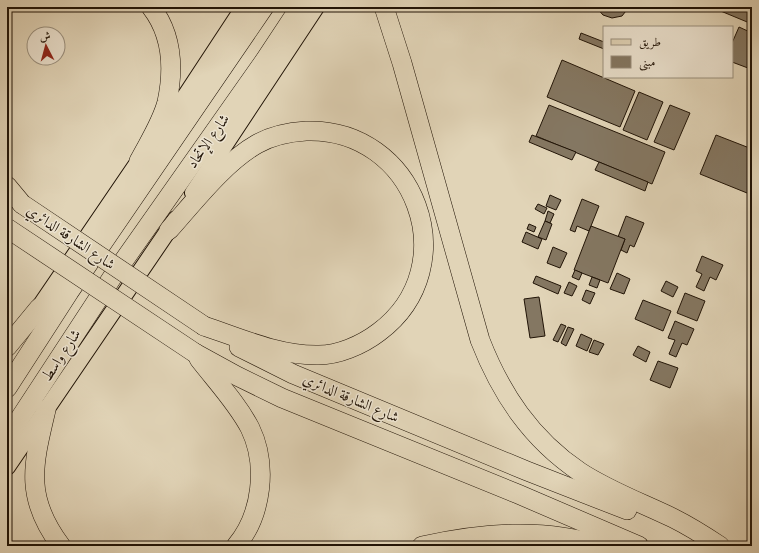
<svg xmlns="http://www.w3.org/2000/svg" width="759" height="553" viewBox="0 0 759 553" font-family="'Gentium Book Plus',Amiri,serif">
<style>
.building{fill:#847762;stroke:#201306}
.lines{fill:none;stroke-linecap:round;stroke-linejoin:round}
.major-casing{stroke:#201306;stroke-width:18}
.highway-casing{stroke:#201306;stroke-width:20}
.major{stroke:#e1d4b7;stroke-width:16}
.highway{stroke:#e1d4b7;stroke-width:19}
.highway-bridge-casing{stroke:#201306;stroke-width:20;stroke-linecap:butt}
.highway-bridge{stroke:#e1d4b7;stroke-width:19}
.labels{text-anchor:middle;stroke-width:3;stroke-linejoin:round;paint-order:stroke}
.street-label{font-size:15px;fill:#201306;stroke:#ece3d0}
</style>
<rect width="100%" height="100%" fill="#e1d4b7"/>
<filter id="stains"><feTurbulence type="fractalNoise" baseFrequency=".005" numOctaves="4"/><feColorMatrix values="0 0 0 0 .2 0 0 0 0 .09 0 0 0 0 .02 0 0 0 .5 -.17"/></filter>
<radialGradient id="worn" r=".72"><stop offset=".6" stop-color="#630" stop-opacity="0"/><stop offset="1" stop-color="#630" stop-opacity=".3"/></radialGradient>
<!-- building -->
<g class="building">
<polygon points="596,7 629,7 622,16 612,18 603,15"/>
<polygon points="711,7 752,7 752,24"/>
<polygon points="739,27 752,33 752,57 748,68 732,62 732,43"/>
<polygon points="581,33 604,42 604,49 579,39"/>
<polygon points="562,60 635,91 620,127 547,97"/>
<polygon points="639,92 663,102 647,140 623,130"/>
<polygon points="549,105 665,152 652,184 536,136"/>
<polygon points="670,105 690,113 674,150 654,142"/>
<polygon points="532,135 576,152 572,160 529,142"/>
<polygon points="716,135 752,149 752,195 700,174"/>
<polygon points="599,162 648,182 645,191 595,170"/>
<polygon points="550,195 561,200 556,210 546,206"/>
<polygon points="582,199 599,206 589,231 577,226 575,232 570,230"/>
<polygon points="538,204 547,208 544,214 535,209"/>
<polygon points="548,211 554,214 550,223 545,221"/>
<polygon points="626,216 644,223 634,247 630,245 627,253 621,250 625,239 618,237"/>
<polygon points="545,221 552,224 546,240 538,237"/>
<polygon points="529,224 536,227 534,232 527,229"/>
<polygon points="591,226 625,239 608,283 574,270"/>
<polygon points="526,232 542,239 538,249 522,242"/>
<polygon points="553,247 567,253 560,268 547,263"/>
<polygon points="702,256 723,265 716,280 710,277 704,291 696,287 702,274 696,271"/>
<polygon points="575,270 582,273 579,280 572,277"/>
<polygon points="617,273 630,279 624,294 610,289"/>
<polygon points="536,276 561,286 558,294 533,283"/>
<polygon points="592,277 600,280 597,288 589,285"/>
<polygon points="666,281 678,287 673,297 661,291"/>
<polygon points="569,282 577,286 572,296 564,293"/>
<polygon points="586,290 595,293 590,304 582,300"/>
<polygon points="685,293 705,301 697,321 677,313"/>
<polygon points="539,297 545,336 530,338 524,299"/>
<polygon points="643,300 671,311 663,331 635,319"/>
<polygon points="675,321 694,329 687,345 682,343 676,357 669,354 675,340 668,338"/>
<polygon points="561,324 566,326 558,342 553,340"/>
<polygon points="568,327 574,329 566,346 561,343"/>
<polygon points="581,334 592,339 587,351 576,346"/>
<polygon points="594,340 604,344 598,355 589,352"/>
<polygon points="638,346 650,352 646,362 633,355"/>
<polygon points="658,361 678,368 670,388 650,380"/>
</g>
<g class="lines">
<defs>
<g id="major">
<polyline points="193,193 316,7"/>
<polyline points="32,318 139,161 171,118 244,7"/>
<polyline points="7,467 176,219"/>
</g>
<g id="highway">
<path d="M384 7 402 63 480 340C501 394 531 439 580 472 609 491 642 503 673 518 689 526 705 536 720 546"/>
<path d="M139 161C149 142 162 122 167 102 174 69 172 34 151 7"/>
<polyline points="7,186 22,204"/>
<path d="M169 230C194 202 225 162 257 144 271 136 290 132 306 131 415 127 467 266 379 332 362 345 337 356 316 355 277 355 240 338 204 326"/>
<polyline points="7,347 39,308"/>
<polyline points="239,347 293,374 527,471 627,510"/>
<polyline points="195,353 237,376 282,398 518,494 639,546"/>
<path d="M199 359C216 381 237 403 250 428 268 465 262 515 236 546"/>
<polyline points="7,388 69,292 264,7"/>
<path d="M46 410C33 465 24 497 61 546"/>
<polyline points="7,438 115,273 265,60 300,7"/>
<path d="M422 546C482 533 543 527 602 546"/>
</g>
</defs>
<!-- major casing -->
<use href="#major" class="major-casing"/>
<!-- highway casing -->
<use href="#highway" class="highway-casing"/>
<!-- major -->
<use href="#major" class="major"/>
<!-- highway -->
<use href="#highway" class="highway"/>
<defs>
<g id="highway-bridge">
<polyline points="22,204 204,326"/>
<polyline points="7,228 195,353"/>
</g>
</defs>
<!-- highway-bridge casing -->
<use href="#highway-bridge" class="highway-bridge-casing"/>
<!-- highway-bridge -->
<use href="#highway-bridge" class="highway-bridge"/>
</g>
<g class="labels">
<!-- street labels -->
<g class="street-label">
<text transform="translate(208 141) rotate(-55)" y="5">شارع الإتحاد</text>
<text transform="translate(71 237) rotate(34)" y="5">شارع الشارقة الدائري</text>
<text transform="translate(61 355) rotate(-57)" y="5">شارع واسط</text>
<text transform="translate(351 398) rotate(23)" y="5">شارع الشارقة الدائري</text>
</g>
</g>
<!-- margin -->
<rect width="759" height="553" fill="none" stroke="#e1d4b7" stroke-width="24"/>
<rect x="8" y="8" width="743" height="537" fill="none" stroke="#201306" stroke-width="2"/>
<rect x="12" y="12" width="735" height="529" fill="none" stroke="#201306"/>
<!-- legend -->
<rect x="603" y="26" width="130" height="52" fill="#ece3d0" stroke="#9a907f"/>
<rect x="611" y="39" width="20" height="6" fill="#e1d4b7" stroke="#9a907f"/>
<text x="639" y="46" font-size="12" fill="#201306">طريق</text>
<rect x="611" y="56" width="20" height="12" fill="#847762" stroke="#9a907f"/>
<text x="639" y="66" font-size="12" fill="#201306">مبنى</text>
<!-- north arrow -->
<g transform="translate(46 46) rotate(354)"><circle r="19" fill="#ece3d0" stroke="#9a907f"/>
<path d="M0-3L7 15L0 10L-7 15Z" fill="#8f2418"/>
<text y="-6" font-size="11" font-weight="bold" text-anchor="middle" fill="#201306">ش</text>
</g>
<rect width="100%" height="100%" filter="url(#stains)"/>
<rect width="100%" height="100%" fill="url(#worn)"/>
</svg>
